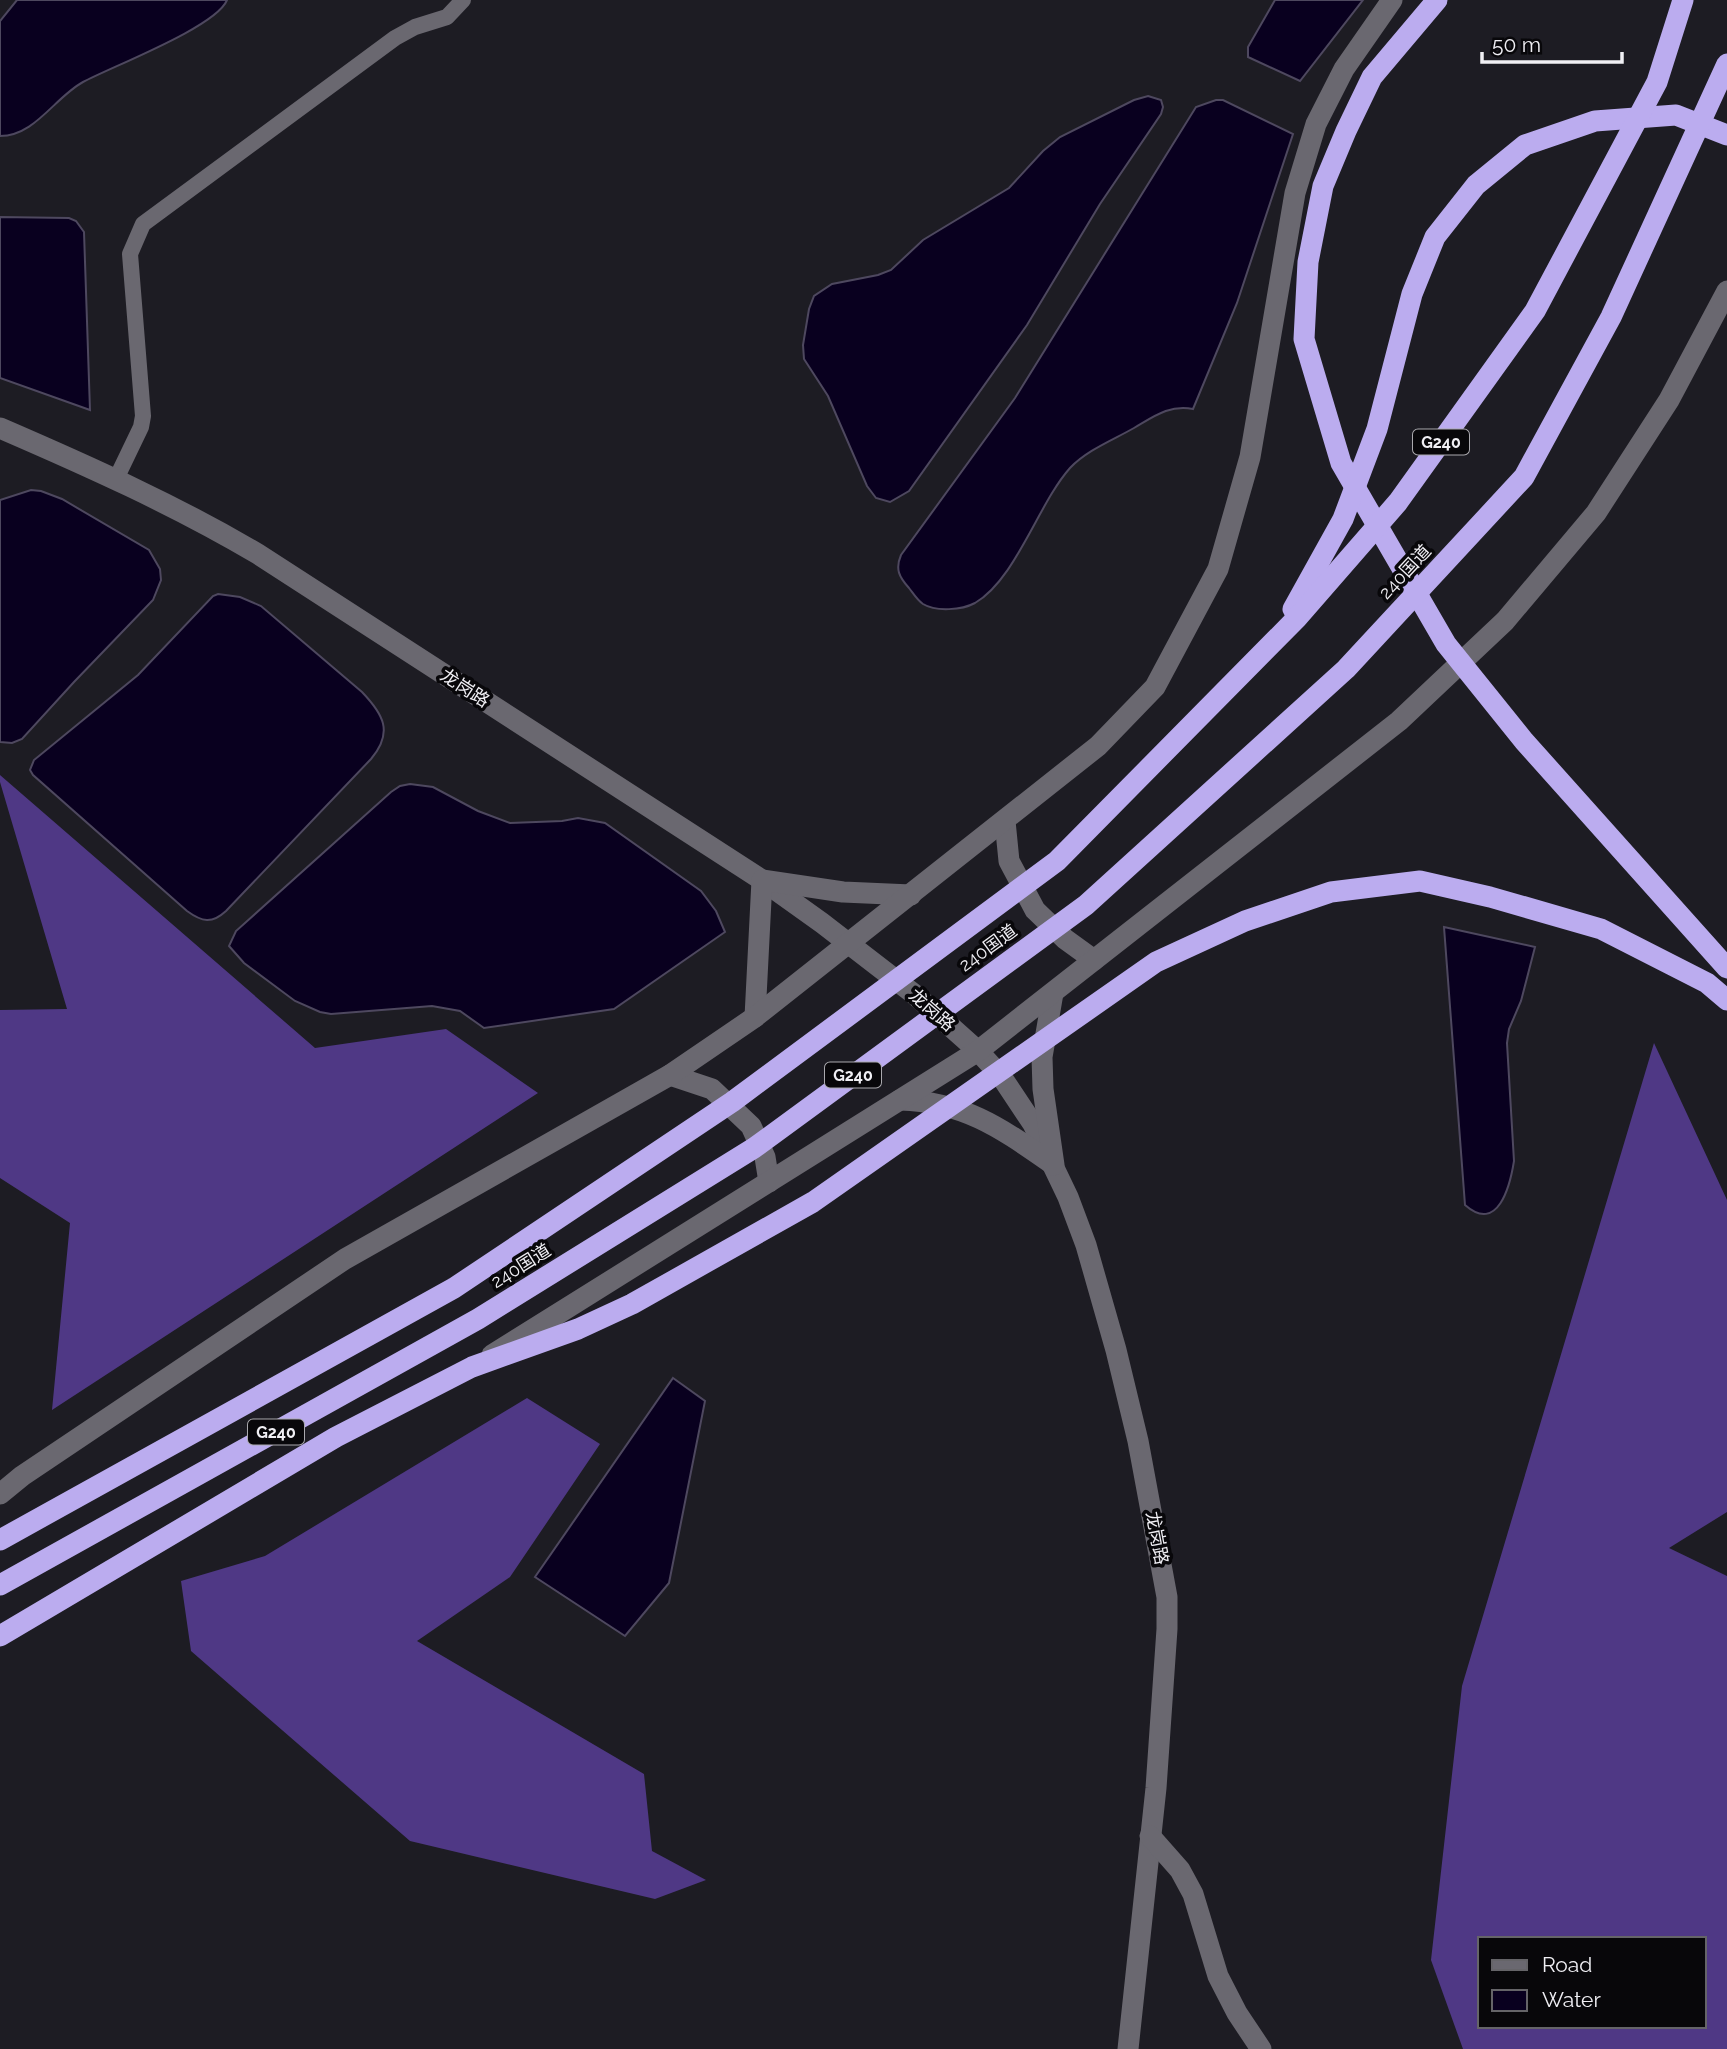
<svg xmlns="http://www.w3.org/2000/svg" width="1727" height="2049" viewBox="0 0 1727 2049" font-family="Raleway,'Noto Sans SC',sans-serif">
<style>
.forest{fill:#4f3885;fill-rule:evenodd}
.water{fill:#09001f;stroke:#4e485f;stroke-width:2}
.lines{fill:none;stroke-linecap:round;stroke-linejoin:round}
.street{stroke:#6a6870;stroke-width:16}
.secondary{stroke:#6a6870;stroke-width:21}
.highway{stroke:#bbacef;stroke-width:21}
.labels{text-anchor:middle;stroke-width:7;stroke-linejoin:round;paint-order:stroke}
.shield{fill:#08070a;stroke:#aaa9ae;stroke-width:2}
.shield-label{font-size:16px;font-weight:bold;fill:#f0eff4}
.street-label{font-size:18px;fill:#f0eff4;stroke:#08070a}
</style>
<rect width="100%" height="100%" fill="#1d1c23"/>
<!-- forest -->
<g class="forest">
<polygon points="0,775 315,1048 446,1029 538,1093 52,1410 70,1223 0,1178 0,1010 67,1009 0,782"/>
<path d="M1654 1043 1727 1200V1512L1669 1548 1727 1576V2049H1463L1431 1960 1462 1686ZM1480 1939H1704V2026H1480Z"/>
<polygon points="527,1398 600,1444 510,1577 417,1641 644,1774 652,1851 706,1880 655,1899 410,1841 191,1651 181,1581 265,1556"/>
</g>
<!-- water -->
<g class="water">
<path d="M17 0H227C216 27 113 66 83 82 54 98 35 136 0 136V21Z"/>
<polygon points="1275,0 1363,0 1300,81 1248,57 1248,47"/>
<polygon points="1148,96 1161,100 1163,107 1161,114 1100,204 1027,325 909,491 890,502 876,498 867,486 828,396 804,359 803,345 809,309 814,296 832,284 878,275 891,270 923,240 1009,188 1043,151 1060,137 1134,100"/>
<path d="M1216 100H1223L1293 134 1237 303 1193 409C1170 404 1153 417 1134 428 1113 440 1087 450 1070 468 1038 504 1016 579 975 603 962 610 936 612 923 604 917 600 913 593 909 588 899 577 895 569 901 555L1015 398 1196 107Z"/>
<polygon points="0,217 69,218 76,221 84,232 90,410 0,378"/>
<polygon points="31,490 41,491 62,499 149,550 160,569 161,580 153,600 74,682 22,739 12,743 0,742 0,500"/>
<path d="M218 594 240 597 261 606 362 692C383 714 394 732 371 759L226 911C212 924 202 922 187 911L33 775 30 770 34 760 138 675 213 596Z"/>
<polygon points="410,784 433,787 478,811 510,823 562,821 578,818 605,823 701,891 716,911 725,932 614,1009 484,1028 460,1011 432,1006 331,1014 320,1012 295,1001 244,963 229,946 236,931 391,792 400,786"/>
<path d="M1444 927 1535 947 1521 1001 1509 1029 1507 1043 1514 1161C1510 1186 1498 1234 1465 1205Z"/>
<polygon points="673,1378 705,1401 669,1583 625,1636 535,1577"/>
</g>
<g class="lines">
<!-- street -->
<polyline class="street" points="116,479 141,427 143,416 130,254 143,224 395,38 415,27 447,17 463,0"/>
<!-- secondary -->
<g class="secondary">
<path d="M0 428C88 466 175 505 258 554L762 880 822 923 914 994 978 1051 1001 1076 1033 1124 1068 1197 1086 1245 1116 1350 1138 1441 1167 1597V1629L1156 1788 1128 2049"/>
<polyline points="1005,821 1009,861 1035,910 1065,939 1094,960"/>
<polyline points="755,1017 762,880 843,892 911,895"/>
<polyline points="670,1075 712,1089 751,1126 765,1157 769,1182"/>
<path d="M900 1100C966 1102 1002 1129 1054 1165L1043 1089 1042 1057 1053 993"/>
<polyline points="492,1355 978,1051 1399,721 1505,621 1596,513 1669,400 1727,291"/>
<polyline points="0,1494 22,1476 345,1259 670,1075 755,1017 1098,746 1155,687 1218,569 1250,457 1295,193 1316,124 1344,69 1392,0"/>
<polyline points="1150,1836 1180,1870 1193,1894 1218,1976 1237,2013 1261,2049"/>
</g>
<!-- highway -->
<g class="highway">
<polyline points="1437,0 1372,77 1346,131 1323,186 1308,262 1304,339 1341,463 1446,644 1524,741 1727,968"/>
<polyline points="1293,609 1343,519 1377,429 1412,294 1435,237 1476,185 1525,145 1595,121 1676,115 1727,135"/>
<polyline points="0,1540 454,1288 732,1102 1057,861 1297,618 1398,502 1535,311 1657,82 1683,0"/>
<polyline points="0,1585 478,1319 754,1148 1086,905 1346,669 1524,477 1611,317 1727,64"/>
<polyline points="0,1636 336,1437 472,1367 578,1329 632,1304 813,1202 1156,962 1245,921 1331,892 1420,881 1490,897 1601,929 1707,983 1727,1000"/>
</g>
</g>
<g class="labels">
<!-- shield labels -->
<g class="shield">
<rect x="1413" y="429.5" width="56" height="25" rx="5"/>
<rect x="825" y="1062.5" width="56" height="25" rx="5"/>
<rect x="248" y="1419.5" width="56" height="25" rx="5"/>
</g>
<g class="shield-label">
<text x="1441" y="448">G240</text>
<text x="853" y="1081">G240</text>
<text x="276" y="1438">G240</text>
</g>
<!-- street labels -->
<g class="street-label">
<text transform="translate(1405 572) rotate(-47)" y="6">240国道</text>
<text transform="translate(465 688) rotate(33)" y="6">龙岗路</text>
<text transform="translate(988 948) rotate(-36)" y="6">240国道</text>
<text transform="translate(932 1010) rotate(41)" y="6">龙岗路</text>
<text transform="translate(521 1266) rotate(-32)" y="6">240国道</text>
<text transform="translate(1157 1538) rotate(79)" y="6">龙岗路</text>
</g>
</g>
<!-- legend -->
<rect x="1478" y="1937" width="228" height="91" fill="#08070a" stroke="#656468" stroke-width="2"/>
<rect x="1492" y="1960" width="35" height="10" fill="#6a6870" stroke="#656468" stroke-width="2"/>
<text x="1542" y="1972" font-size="21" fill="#f0eff4">Road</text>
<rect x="1492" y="1990" width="35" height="21" fill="#09001f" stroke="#656468" stroke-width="2"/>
<text x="1542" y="2007" font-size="21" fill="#f0eff4">Water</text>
<!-- scale -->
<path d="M1482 52v10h140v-10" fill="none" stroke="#f0eff4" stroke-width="3.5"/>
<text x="1492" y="52" font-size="21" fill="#f0eff4" stroke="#08070a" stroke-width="5" paint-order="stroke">50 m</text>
</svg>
